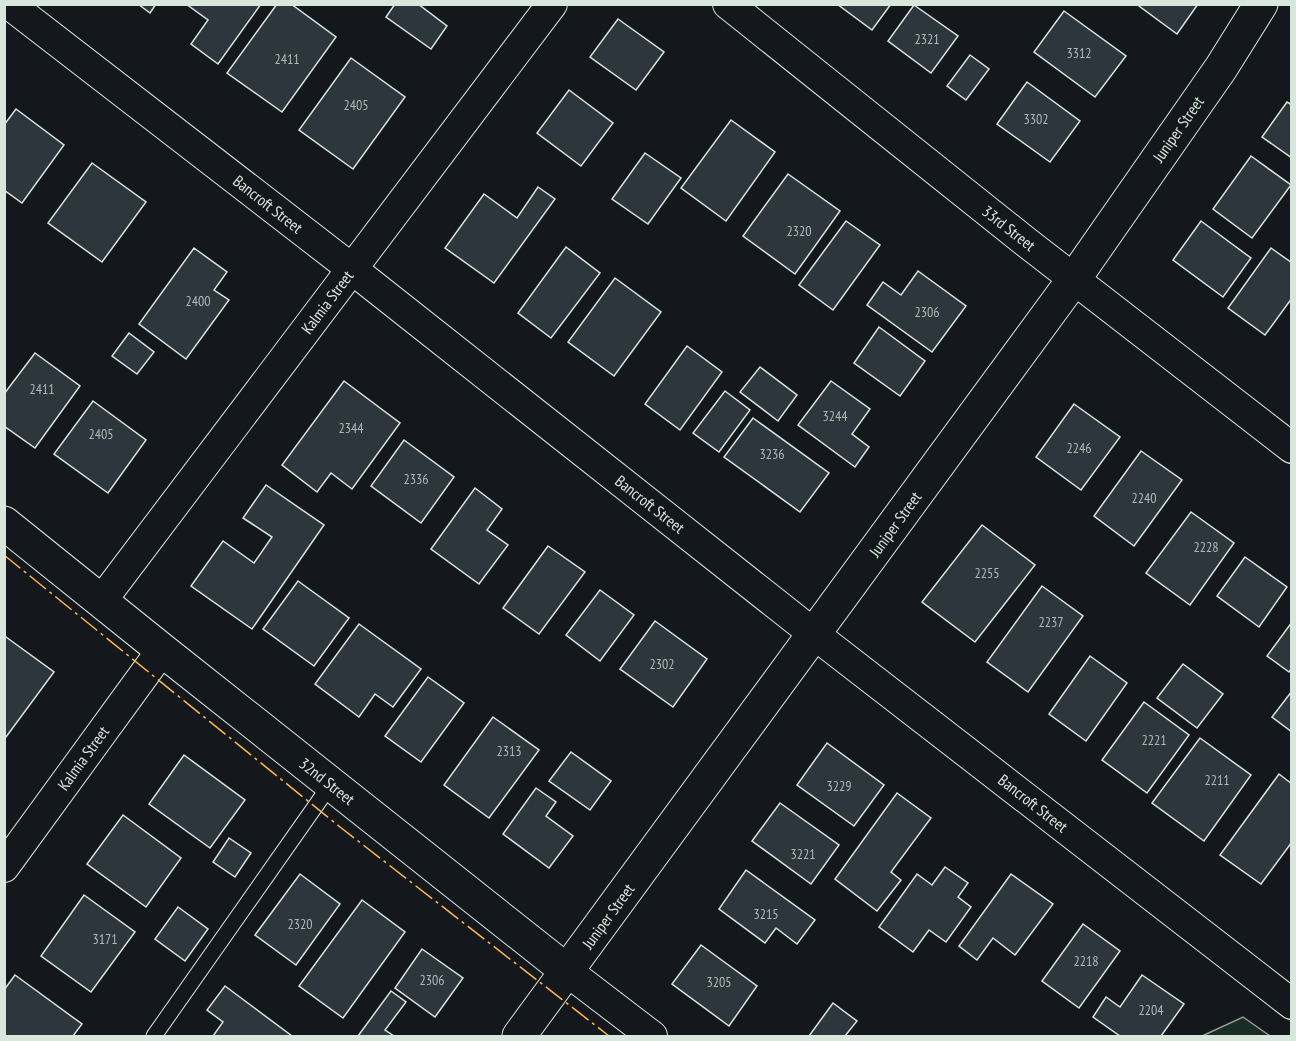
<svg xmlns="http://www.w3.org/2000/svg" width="1296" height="1041" viewBox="0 0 1296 1041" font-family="'PT Sans Narrow',sans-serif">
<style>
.green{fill:#1a2d24;stroke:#939e99;stroke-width:1.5}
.building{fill:#2c363c;stroke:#d8e6dc;stroke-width:1.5}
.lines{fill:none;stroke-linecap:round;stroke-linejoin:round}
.lane-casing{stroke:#d8e6dc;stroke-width:17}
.street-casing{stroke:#d8e6dc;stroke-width:32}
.secondary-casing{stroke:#d8e6dc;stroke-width:35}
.lane{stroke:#14181c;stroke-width:15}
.street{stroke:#14181c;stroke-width:30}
.secondary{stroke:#14181c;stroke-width:33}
.power{stroke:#ffb74d;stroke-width:1.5;stroke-dasharray:21 4.5 3 4.5;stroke-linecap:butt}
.labels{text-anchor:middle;stroke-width:4.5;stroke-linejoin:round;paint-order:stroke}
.number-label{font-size:14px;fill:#adbab4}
.street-label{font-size:16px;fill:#d8e6dc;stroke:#14181c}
</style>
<rect width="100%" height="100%" fill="#14181c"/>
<!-- green -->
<polygon class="green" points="1243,1017 1270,1036 1202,1036"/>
<!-- building -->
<g class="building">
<polygon points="138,4 156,4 150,13"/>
<polygon points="186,4 261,4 218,64 191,44 208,20"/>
<polygon points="277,4 291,4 336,37 282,112 227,73"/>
<polygon points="395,4 418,4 447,26 431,49 386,17"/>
<polygon points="837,4 891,4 872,30"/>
<polygon points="1140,4 1198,4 1177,34 1139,6"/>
<polygon points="914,5 958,36 931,73 888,41"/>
<polygon points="1064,11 1126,56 1095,97 1034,52"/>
<polygon points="618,19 664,52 636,90 590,57"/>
<polygon points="970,55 989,69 966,100 947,86"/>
<polygon points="351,58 405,97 353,169 299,130"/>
<polygon points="1027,82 1080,121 1050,162 997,124"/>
<polygon points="569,90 613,123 581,166 537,133"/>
<polygon points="1287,102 1292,105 1292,158 1262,137"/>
<polygon points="16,109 64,145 22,203 4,190 4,125"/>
<polygon points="731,120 775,152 726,221 681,188"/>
<polygon points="645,153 681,178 648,224 612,199"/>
<polygon points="1251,156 1291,185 1252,238 1213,209"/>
<polygon points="92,163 146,202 102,262 48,223"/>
<polygon points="788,174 840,211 795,274 743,236"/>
<polygon points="538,187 555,199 494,283 445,248 484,194 517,218"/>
<polygon points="846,221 880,245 833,310 799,285"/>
<polygon points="1201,221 1251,258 1223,297 1173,260"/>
<polygon points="566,247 600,273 551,338 518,313"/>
<polygon points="194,248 227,272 214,290 229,300 186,359 139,324"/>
<polygon points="1271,248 1292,263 1292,298 1265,335 1228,308"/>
<polygon points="918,271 966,306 932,352 867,305 883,282 901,295"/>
<polygon points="615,278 661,312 614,376 568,342"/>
<polygon points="879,327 925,361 900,396 854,363"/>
<polygon points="129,333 154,352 137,374 112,356"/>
<polygon points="687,346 722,372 680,430 645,404"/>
<polygon points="35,353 80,386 35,448 4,426 4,394"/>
<polygon points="760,367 797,395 778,421 740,392"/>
<polygon points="344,381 400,423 352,489 331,473 317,492 282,465"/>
<polygon points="831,381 870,409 852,434 869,447 855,467 798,425"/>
<polygon points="725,391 750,410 719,452 693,433"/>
<polygon points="93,401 146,440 108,493 54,454"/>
<polygon points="1074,404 1120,437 1081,490 1036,457"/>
<polygon points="753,418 829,473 800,512 724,457"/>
<polygon points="404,440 454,477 421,523 371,486"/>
<polygon points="1141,451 1182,480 1134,546 1094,516"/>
<polygon points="266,485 324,525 252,629 191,586 223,541 254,563 272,537 243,518"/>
<polygon points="475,488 502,509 487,530 508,545 479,584 431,549"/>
<polygon points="1191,512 1234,543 1190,605 1146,573"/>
<polygon points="982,525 1035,565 975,642 922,602"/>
<polygon points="548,546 585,572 539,634 503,608"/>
<polygon points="1245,557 1287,587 1259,627 1217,596"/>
<polygon points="298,581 349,618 314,666 263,629"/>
<polygon points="1042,586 1083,616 1028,692 987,662"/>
<polygon points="600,590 634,615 600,661 566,635"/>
<polygon points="655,621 707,659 673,707 620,669"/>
<polygon points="1292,622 1292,668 1289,672 1267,656"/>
<polygon points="359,624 421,669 393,707 375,694 359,717 315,684"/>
<polygon points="6,637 54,672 6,737 4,736 4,639"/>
<polygon points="1090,656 1127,683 1086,741 1049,714"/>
<polygon points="1183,664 1223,694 1197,728 1157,698"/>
<polygon points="428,677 464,703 421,762 385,736"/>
<polygon points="1292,691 1292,732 1272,717"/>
<polygon points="1144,702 1189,735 1147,793 1102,760"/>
<polygon points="493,717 539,750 489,818 444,785"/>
<polygon points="1200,738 1251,775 1204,841 1152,803"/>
<polygon points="827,743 884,785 854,826 797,785"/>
<polygon points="571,752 611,781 590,810 549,781"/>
<polygon points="184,755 245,800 210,848 149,804"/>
<polygon points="1279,774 1292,784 1292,842 1261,884 1220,855"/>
<polygon points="536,788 556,802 546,816 573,836 549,868 503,834"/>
<polygon points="897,793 931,818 891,872 901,880 877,911 835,879"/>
<polygon points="780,803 839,845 811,884 752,841"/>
<polygon points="123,815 181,858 146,907 87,864"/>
<polygon points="229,838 251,853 235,877 213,862"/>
<polygon points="945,867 968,883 958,897 971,907 946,942 929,930 913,952 879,927 917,874 932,885"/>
<polygon points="746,870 815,920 797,944 776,928 765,943 719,909"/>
<polygon points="300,874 340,904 296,965 255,935"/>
<polygon points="1011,874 1053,904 1015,955 993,938 977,960 959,946"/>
<polygon points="84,895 135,932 91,992 41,956"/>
<polygon points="362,900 405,932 343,1018 299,986"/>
<polygon points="178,907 208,929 185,961 155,939"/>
<polygon points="1083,924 1120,951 1079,1008 1042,981"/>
<polygon points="701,945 757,986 729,1026 672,984"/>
<polygon points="422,949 463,978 435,1017 395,988"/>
<polygon points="15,975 82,1024 73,1036 4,1036 4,990"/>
<polygon points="1142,975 1184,1004 1161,1036 1120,1036 1093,1017 1106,997 1120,1007"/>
<polygon points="225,986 292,1036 213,1036 223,1022 207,1010"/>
<polygon points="391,991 406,1002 385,1030 394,1036 358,1036"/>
<polygon points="833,1003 857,1021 845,1036 809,1036"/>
</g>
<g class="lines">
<defs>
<polyline id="lane" points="154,1036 331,784"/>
<g id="street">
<polyline points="9,4 352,269 814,634 1292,1004"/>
<polyline points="728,4 1026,242 1292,448"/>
<polyline points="102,600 552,4"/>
<polyline points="4,867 162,650"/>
<polyline points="567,971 652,1036"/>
</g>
<g id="secondary">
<polyline points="4,523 162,650 567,971"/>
<polyline points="519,1036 1074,279 1221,68 1261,4"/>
</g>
</defs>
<!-- lane casing -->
<use href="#lane" class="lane-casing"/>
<!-- street casing -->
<use href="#street" class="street-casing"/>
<!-- secondary casing -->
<use href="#secondary" class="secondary-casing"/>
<!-- lane -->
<use href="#lane" class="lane"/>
<!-- street -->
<use href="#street" class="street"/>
<!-- secondary -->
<use href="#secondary" class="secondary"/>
<!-- power -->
<polyline class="power" points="4,555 340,827 609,1036"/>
</g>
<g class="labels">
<!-- number labels -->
<g class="number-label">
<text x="927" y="44">2321</text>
<text x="1079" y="58">3312</text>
<text x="287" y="64">2411</text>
<text x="356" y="110">2405</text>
<text x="1036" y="124">3302</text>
<text x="799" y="236">2320</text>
<text x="198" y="306">2400</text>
<text x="927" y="317">2306</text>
<text x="42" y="394">2411</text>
<text x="835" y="421">3244</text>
<text x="351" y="433">2344</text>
<text x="101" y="439">2405</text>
<text x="1079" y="453">2246</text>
<text x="772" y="459">3236</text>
<text x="416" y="484">2336</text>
<text x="1144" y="503">2240</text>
<text x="1206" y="552">2228</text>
<text x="987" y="578">2255</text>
<text x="1051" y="627">2237</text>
<text x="662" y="669">2302</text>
<text x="1154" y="745">2221</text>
<text x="509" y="756">2313</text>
<text x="1217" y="785">2211</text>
<text x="839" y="791">3229</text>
<text x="803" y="859">3221</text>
<text x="766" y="919">3215</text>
<text x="300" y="929">2320</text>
<text x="105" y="944">3171</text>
<text x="1086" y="966">2218</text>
<text x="432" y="985">2306</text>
<text x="719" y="987">3205</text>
<text x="1151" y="1015">2204</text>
</g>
<!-- street labels -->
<g class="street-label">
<text transform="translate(1178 129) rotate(-55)" y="6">Juniper Street</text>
<text transform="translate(268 204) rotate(38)" y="6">Bancroft Street</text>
<text transform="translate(1009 228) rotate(38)" y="6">33rd Street</text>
<text transform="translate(327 302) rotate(-53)" y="6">Kalmia Street</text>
<text transform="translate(650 504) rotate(38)" y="6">Bancroft Street</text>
<text transform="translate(895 524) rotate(-54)" y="6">Juniper Street</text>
<text transform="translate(83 758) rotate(-54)" y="6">Kalmia Street</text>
<text transform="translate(327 781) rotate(38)" y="6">32nd Street</text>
<text transform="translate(1033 803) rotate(38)" y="6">Bancroft Street</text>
<text transform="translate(608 916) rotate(-54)" y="6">Juniper Street</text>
</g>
</g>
<!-- border -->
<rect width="1296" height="1041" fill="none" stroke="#d8e6dc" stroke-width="12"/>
</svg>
